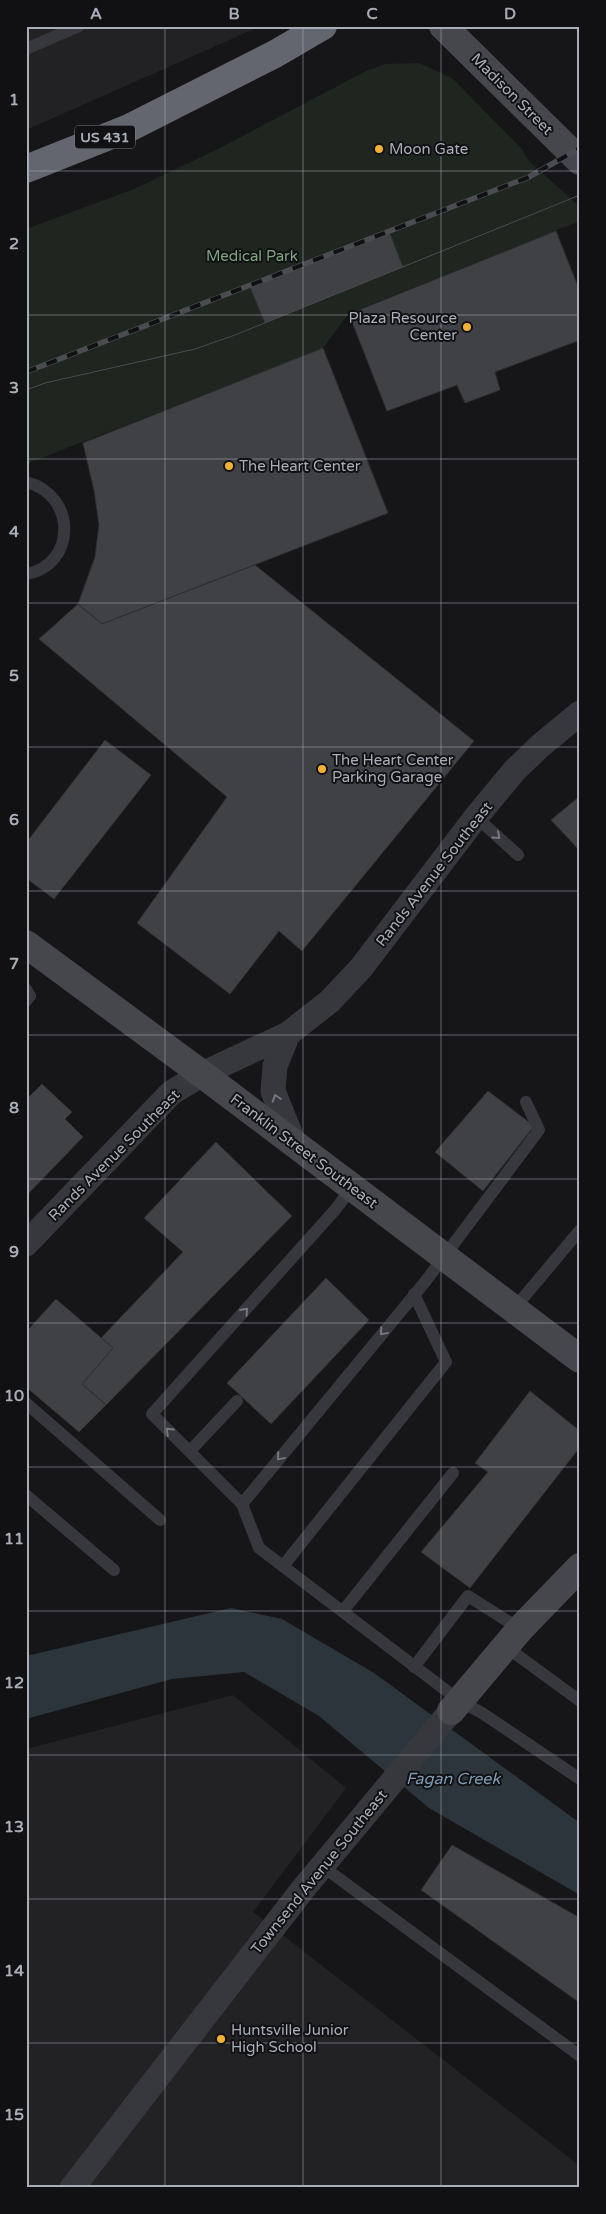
<svg xmlns="http://www.w3.org/2000/svg" width="606" height="2214" viewBox="0 0 606 2214" font-family="'Varela Round',sans-serif">
<style>
.built{fill:#222225}
.green{fill:#1e261f}
.water{fill:#2c353c}
.building{fill:#404145;stroke:#303034}
.lines{fill:none;stroke-linecap:round;stroke-linejoin:round}
.lane{stroke:#37383d;stroke-width:12}
.street{stroke:#37383d;stroke-width:25}
.secondary{stroke:#45474d;stroke-width:28}
.highway{stroke:#63666e;stroke-width:28}
.tram{stroke:#4a4c52;stroke-width:1}
.rail-casing{stroke:#4a4c52;stroke-width:5.5}
.rail{stroke:#111113;stroke-width:4;stroke-dasharray:11;stroke-linecap:butt}
.oneway{stroke:#757881}
.grid{fill:none;stroke:#a8adb8;stroke-width:1;stroke-opacity:0.55}
.poi-dot{fill:#f2b134;stroke:#111113;stroke-width:2}
.labels{text-anchor:middle;stroke-width:4;stroke-linejoin:round;paint-order:stroke}
.shield{fill:#111113;stroke:#7b7e86;stroke-width:1}
.shield-label{font-size:14px;font-weight:bold;fill:#a8adb8}
.street-label{font-size:15px;fill:#a8adb8;stroke:#111113}
.poi-label{font-size:15px;fill:#a8adb8;stroke:#111113;text-anchor:start}
.park-label{font-size:15px;fill:#7fa381;stroke:#111113}
.water-label{font-size:16px;font-style:italic;fill:#7f9bb3;stroke:#111113}
.neatline{fill:none;stroke:#a8adb8;stroke-width:2}
.grid-label{font-size:16px;text-anchor:middle;font-weight:bold;fill:#a8adb8}
</style>
<rect width="100%" height="100%" fill="#161618"/>
<!-- built -->
<g class="built">
<polygon points="26,26 261,26 26,130"/>
<polygon points="233,1695 346,1788 253,1912 580,2166 580,2188 26,2188 26,1749"/>
</g>
<!-- green -->
<polygon class="green" points="419,63 452,78 522,149 528,160 580,207 580,221 349,313 323,348 26,464 26,229 134,189 220,148 368,70 386,64"/>
<!-- water -->
<polygon class="water" points="231,1608 282,1619 374,1673 580,1823 580,1895 429,1808 319,1716 244,1672 172,1679 26,1719 26,1656"/>
<!-- building -->
<g class="building">
<polygon points="389,231 403,267 265,323 249,285"/>
<polygon points="556,231 580,292 580,340 495,372 500,390 465,403 457,385 387,411 349,314"/>
<polygon points="323,348 388,513 102,624 78,604 95,557 99,525 94,490 83,443"/>
<polygon points="255,565 474,741 302,951 279,931 230,994 137,923 227,797 39,639 78,604 102,624"/>
<polygon points="105,740 151,775 54,899 26,878 26,843"/>
<polygon points="580,796 580,851 551,820"/>
<polygon points="42,1084 72,1112 65,1119 83,1137 26,1196 26,1100"/>
<polygon points="488,1091 534,1126 483,1191 435,1152"/>
<polygon points="216,1142 292,1216 106,1405 82,1384 113,1348 101,1338 183,1252 144,1218"/>
<polygon points="326,1278 369,1320 271,1424 227,1383"/>
<polygon points="56,1299 113,1348 82,1384 106,1405 79,1432 26,1387 26,1332"/>
<polygon points="530,1391 580,1431 580,1447 470,1588 421,1552 488,1472 475,1463"/>
<polygon points="452,1845 580,1918 580,2003 421,1890"/>
</g>
<g class="lines">
<!-- lane -->
<g class="lane">
<polyline points="26,49 79,26"/>
<path d="M26 482C78 495 76 566 26 574"/>
<polyline points="476,817 518,855"/>
<polyline points="26,989 30,996 26,1001"/>
<polyline points="352,1187 335,1210 152,1414 242,1504 425,1282 539,1130 526,1102"/>
<polyline points="513,1310 580,1230"/>
<polyline points="26,1403 160,1520"/>
<polyline points="190,1451 237,1401"/>
<polyline points="26,1495 114,1570"/>
<polyline points="242,1504 259,1548 460,1701 482,1713 580,1779"/>
<polyline points="283,1566 446,1362 414,1294"/>
<polyline points="343,1611 453,1473"/>
<polyline points="505,1646 580,1701"/>
<polyline points="414,1667 468,1596 520,1629"/>
<polyline points="322,1866 580,2056"/>
</g>
<!-- street -->
<g class="street">
<polyline points="288,1034 275,1066 273,1091 294,1143"/>
<polyline points="26,1244 171,1093 202,1074 288,1034 330,1001 361,968 476,817 515,770 540,746 580,713"/>
<polyline points="72,2188 303,1889 451,1711"/>
</g>
<!-- secondary -->
<g class="secondary">
<polyline points="443,26 580,161"/>
<polyline points="26,944 202,1074 580,1359"/>
<polyline points="451,1711 520,1629 580,1567"/>
</g>
<!-- highway -->
<polyline class="highway" points="26,169 129,128 275,54 323,26"/>
<!-- tram -->
<polyline class="tram" points="26,390 45,383 195,349 235,335 580,195"/>
<defs>
<polyline id="rail" points="26,372 529,177 580,148"/>
</defs>
<!-- rail casing -->
<use href="#rail" class="rail-casing"/>
<!-- rail -->
<use href="#rail" class="rail"/>
</g>
<!-- one-way arrows -->
<defs><path id="oneway-chevron" d="M-2-3.5L2.5 0L-2 3.5" fill="none" stroke-width="1.6" stroke-linecap="round" stroke-linejoin="round" transform="scale(1.25)"/></defs>
<g class="oneway">
<use href="#oneway-chevron" transform="translate(497 836) rotate(42)"/>
<use href="#oneway-chevron" transform="translate(276 1098) rotate(-108)"/>
<use href="#oneway-chevron" transform="translate(245 1311) rotate(-48)"/>
<use href="#oneway-chevron" transform="translate(383 1332) rotate(130)"/>
<use href="#oneway-chevron" transform="translate(169 1431) rotate(-136)"/>
<use href="#oneway-chevron" transform="translate(280 1457) rotate(130)"/>
</g>
<!-- grid -->
<path class="grid" d="M165 26V2188M303 26V2188M441 26V2188M26 171H580M26 315H580M26 459H580M26 603H580M26 747H580M26 891H580M26 1035H580M26 1179H580M26 1323H580M26 1467H580M26 1611H580M26 1755H580M26 1899H580M26 2043H580"/>
<!-- markers -->
<g class="poi-dot">
<circle cx="379" cy="149" r="5"/>
<circle cx="467" cy="327" r="5"/>
<circle cx="229" cy="466" r="5"/>
<circle cx="322" cy="769" r="5"/>
<circle cx="221" cy="2039" r="5"/>
</g>
<g class="labels">
<!-- shield labels -->
<rect class="shield" x="75" y="125.5" width="60" height="23" rx="4"/>
<g class="shield-label">
<text x="105" y="142">US 431</text>
</g>
<!-- street labels -->
<g class="street-label">
<text transform="translate(512 94) rotate(45)" y="5">Madison Street</text>
<text transform="translate(434 874) rotate(-52)" y="5">Rands Avenue Southeast</text>
<text transform="translate(304 1151) rotate(37)" y="5">Franklin Street Southeast</text>
<text transform="translate(114 1155) rotate(-45)" y="5">Rands Avenue Southeast</text>
<text transform="translate(319 1872) rotate(-51)" y="5">Townsend Avenue Southeast</text>
</g>
<!-- poi labels -->
<g class="poi-label">
<text x="389" y="154">Moon Gate</text>
<text x="457" y="323" text-anchor="end">Plaza Resource<tspan x="457" dy="17">Center</tspan></text>
<text x="239" y="471">The Heart Center</text>
<text x="332" y="765">The Heart Center<tspan x="332" dy="17">Parking Garage</tspan></text>
<text x="231" y="2035">Huntsville Junior<tspan x="231" dy="17">High School</tspan></text>
</g>
<!-- park labels -->
<g class="park-label">
<text x="252" y="261">Medical Park</text>
</g>
<!-- water labels -->
<g class="water-label">
<text x="453" y="1784">Fagan Creek</text>
</g>
</g>
<!-- border -->
<rect width="606" height="2214" fill="none" stroke="#111113" stroke-width="55"/>
<rect x="28" y="28" width="550" height="2158" class="neatline"/>
<g class="grid-label">
<text x="96" y="19">A</text>
<text x="234" y="19">B</text>
<text x="372" y="19">C</text>
<text x="510" y="19">D</text>
<text x="14" y="105">1</text>
<text x="14" y="249">2</text>
<text x="14" y="393">3</text>
<text x="14" y="537">4</text>
<text x="14" y="681">5</text>
<text x="14" y="825">6</text>
<text x="14" y="969">7</text>
<text x="14" y="1113">8</text>
<text x="14" y="1257">9</text>
<text x="14" y="1401">10</text>
<text x="14" y="1544">11</text>
<text x="14" y="1688">12</text>
<text x="14" y="1832">13</text>
<text x="14" y="1976">14</text>
<text x="14" y="2120">15</text>
</g>
</svg>
